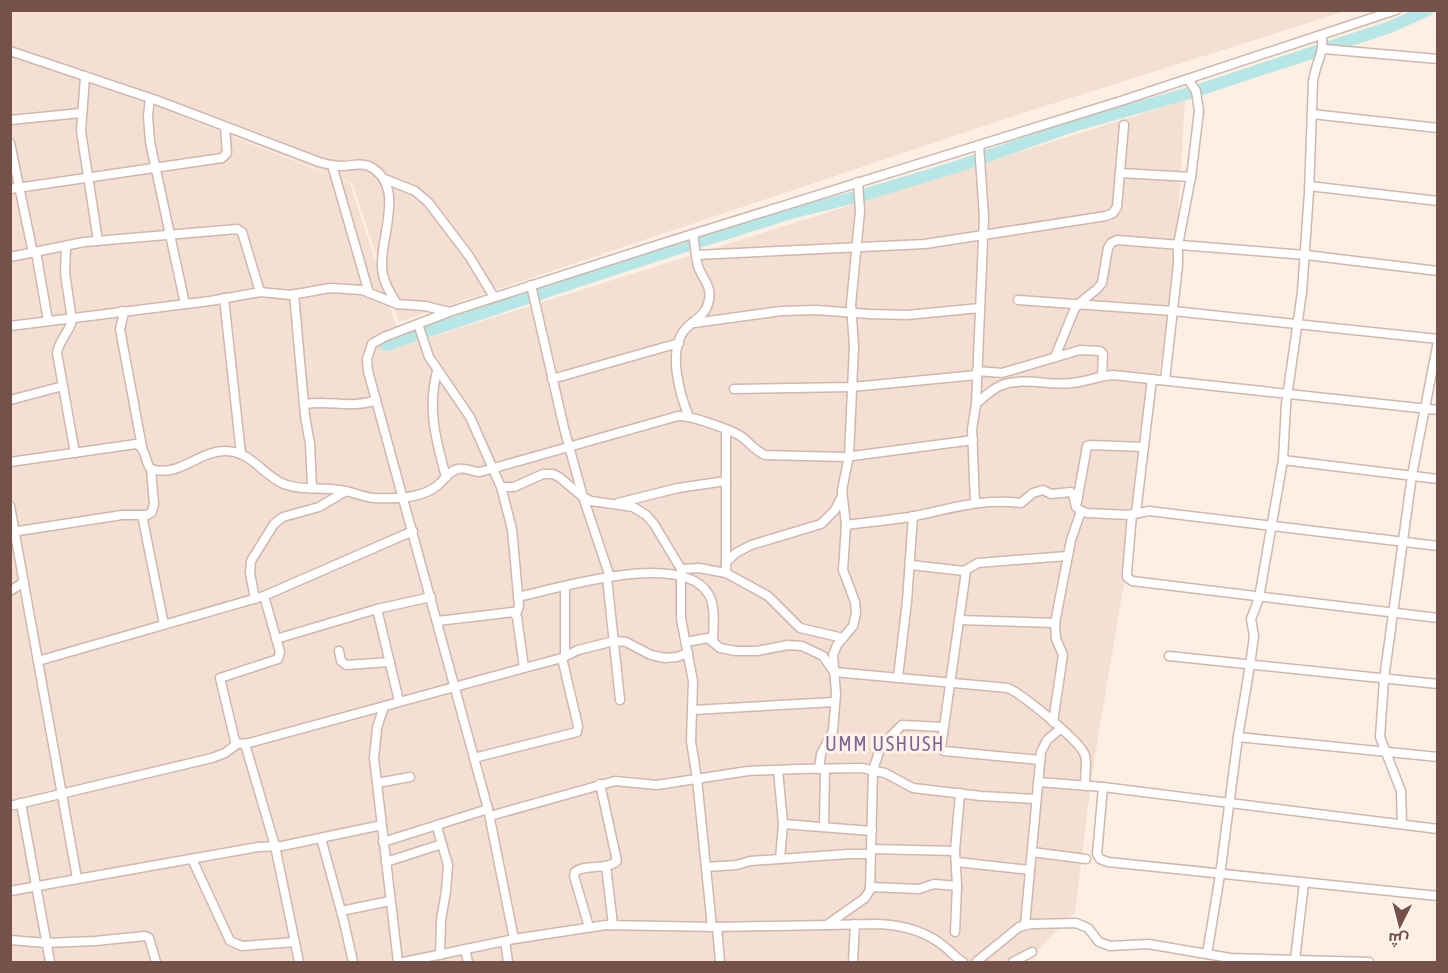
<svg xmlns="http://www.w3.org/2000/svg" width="1448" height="973" viewBox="0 0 1448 973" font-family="'Asap Condensed',Cairo,sans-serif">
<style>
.residential{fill:#f4e0d2}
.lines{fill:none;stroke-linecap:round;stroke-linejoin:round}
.river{stroke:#b7e6e6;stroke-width:12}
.minor-casing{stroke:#d0b7ad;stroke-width:11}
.minor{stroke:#fff;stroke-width:8}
.labels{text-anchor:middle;stroke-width:6;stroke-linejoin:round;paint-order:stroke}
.quarter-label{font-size:20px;letter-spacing:1.5px;fill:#806499;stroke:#fff4ea}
</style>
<rect width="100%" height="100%" fill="#fdefe3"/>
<!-- residential -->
<g class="residential">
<polygon points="10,11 1346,11 1014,116 399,322 352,183 11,46"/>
<polygon points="10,48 350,183 403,346 1185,100 1174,284 1092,774 1075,912 1026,962 11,962"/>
</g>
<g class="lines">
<!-- river -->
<polyline class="river" points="386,345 651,257 791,213 860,196 956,167 1073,126 1196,91 1390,27 1428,10"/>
<defs>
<g id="minor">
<polyline points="1324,49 1438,59"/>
<path d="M10 51 156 100 319 162C326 164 334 166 342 166 352 166 359 162 369 166 406 185 381 234 382 265 382 280 389 291 397 304"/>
<polyline points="85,77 81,131 98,241"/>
<polyline points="150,98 148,116 150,142 185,304"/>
<polyline points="1312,114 1438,128"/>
<polyline points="10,120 81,113"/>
<polyline points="10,143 33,253"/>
<polyline points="332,165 369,293"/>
<polyline points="1120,173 1191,177"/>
<polyline points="385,179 415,191 428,202 469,256 494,297"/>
<polyline points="1309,186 1438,201"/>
<polyline points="10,189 222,158 227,153 225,127"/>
<path d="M66 246 65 273 72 320C69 333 59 340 57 353L75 453"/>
<polyline points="36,252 48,321"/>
<polyline points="696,255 925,244 1106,216 1113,213 1117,207 1124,125"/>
<polyline points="10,257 84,242 237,229 242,232 260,292"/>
<polyline points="531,285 564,428 583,497 591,501 633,507 646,515 654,524 681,569 681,619 693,681 691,741 697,779 712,927"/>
<polyline points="294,294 305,416 310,444 312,488"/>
<polyline points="224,298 241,454"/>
<polyline points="1018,300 1173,311 1438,339"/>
<polyline points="122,311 123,317 120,329 142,447"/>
<polyline points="694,323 781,311 816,310 870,314 907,315 980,308"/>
<polyline points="418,324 429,357 470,417 501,487 512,529 519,606 516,614"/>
<polyline points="10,326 210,301 260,292 291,295 330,288 362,290 397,304 425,306 449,312"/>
<polyline points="1055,357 1075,308 1082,301 1097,289 1102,283 1108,248 1111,243 1117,240 1306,255 1438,271"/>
<path d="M437 371C427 408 436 441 446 477"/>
<polyline points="977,371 1002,373 1080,350 1100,351 1103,354 1102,376"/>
<polyline points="552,379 679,343"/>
<polyline points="1165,380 1178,265 1178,245 1191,177 1199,111 1196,91 1188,79"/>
<polyline points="734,389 852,387 977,375"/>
<polyline points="10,400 63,386"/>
<path d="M305 404C330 400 352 409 376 400"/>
<path d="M976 404C984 397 993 388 1002 385 1024 377 1050 386 1072 383 1086 382 1098 376 1113 375L1438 410"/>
<path d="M689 417C680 395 668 354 683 332 692 319 705 319 709 300 712 286 702 278 698 266 695 255 695 244 693 234"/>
<polyline points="1283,460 1438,479"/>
<path d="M10 462 136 444C147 448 144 462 151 469 179 478 198 451 225 451 252 451 262 475 284 484 301 491 321 487 339 490 351 491 362 497 374 498 394 499 420 499 437 486 444 481 448 471 458 469 466 467 472 472 480 472L678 416C690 415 732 430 742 437 750 443 755 451 765 455L845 457 973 440"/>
<polyline points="501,487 514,487 543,474 553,474 559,477 583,497 610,577"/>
<polyline points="1077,502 1087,446 1091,445 1144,447"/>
<polyline points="618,503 678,488 726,481"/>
<polyline points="975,503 972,429 976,405 984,217 979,145"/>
<polyline points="10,506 77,878"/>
<polyline points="1136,513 1152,379"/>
<polyline points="1132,514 1127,573 1127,577 1132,581 1438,618"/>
<polyline points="142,515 164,625"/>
<path d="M846 525C869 522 892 520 915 516 953 508 982 498 1021 503L1033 493 1043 490 1051 494 1071 492 1073 494 1076 507 1081 511 1087 513 1129 515 1149 511 1438 546"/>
<polyline points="12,532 122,515 147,515 152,512 154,504 151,469"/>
<polyline points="726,562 736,553 751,545 821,524 835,510 842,496"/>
<polyline points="911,565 964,571 978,563 1067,556"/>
<polyline points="681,569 699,568 726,573 768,596 800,628 843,638"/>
<polyline points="966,571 941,748 944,751 1040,760"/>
<polyline points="726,573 726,430"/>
<polyline points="607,578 620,700"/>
<polyline points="10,591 24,582"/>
<polyline points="264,596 280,652 278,659 220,678 235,741 237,744 249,743 524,668 562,658 578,650 614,641 626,642 651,655 665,658 677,657 688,653"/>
<path d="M518 597C559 588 684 549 709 595 716 607 713 627 713 641"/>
<polyline points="255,599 250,573 251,561 274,524 283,517 319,507 346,491"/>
<polyline points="377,609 399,701"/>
<polyline points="959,620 1055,623 1071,540 1081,511"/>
<polyline points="438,621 513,612 517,617 524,668"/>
<polyline points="276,639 377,609 431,597"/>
<path d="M686 642 708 638 720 648 736 651H757L788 645 802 646 823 656 834 672 1008 688C1022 694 1077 739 1084 753 1089 763 1083 775 1086 786"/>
<polyline points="339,651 341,661 346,665 390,662"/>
<polyline points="565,656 565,587"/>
<polyline points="1169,656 1438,684"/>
<polyline points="38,661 264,596 413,531"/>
<polyline points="898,677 907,601 913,516"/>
<polyline points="384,706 377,728 374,758 398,962"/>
<polyline points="693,710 835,702"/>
<polyline points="1053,722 1063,655 1056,639 1055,622"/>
<polyline points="1238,737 1438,757"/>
<polyline points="245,744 275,846 299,962"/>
<polyline points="474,758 577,732 578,726 562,658"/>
<polyline points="819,769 821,754 833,731 836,694 833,655 837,645 853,626 856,613 855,602 843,570 846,525 842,490 849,456 854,346 851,305 860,211 858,182"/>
<polyline points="778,770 783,824 780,859"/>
<polyline points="1038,782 1103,787 1438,829"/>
<polyline points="377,783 410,777"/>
<polyline points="1103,787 1097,854 1100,859 1108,862 1438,896"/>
<polyline points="21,803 50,962"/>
<polyline points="10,806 212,758 225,753 237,744"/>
<polyline points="490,816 615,781 657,785 748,771 798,769 862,768 885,773 913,788 981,796 1036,799"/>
<polyline points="783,824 872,831"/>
<polyline points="1402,824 1401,791 1380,737 1384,679 1412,475 1438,341"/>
<polyline points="824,826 825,769"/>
<polyline points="437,827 448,865 446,891 441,920 440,955"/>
<polyline points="321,838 344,922 353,962"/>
<polyline points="383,842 488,809"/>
<polyline points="871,849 955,851 960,793"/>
<polyline points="955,851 957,886 955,932"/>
<polyline points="1032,852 1086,859"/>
<polyline points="192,859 230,941 242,946 295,942"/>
<polyline points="386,862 442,844"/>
<polyline points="957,862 1030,870"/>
<polyline points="606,866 613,925"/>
<polyline points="706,867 737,865 750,861 848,854 871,854"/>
<polyline points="870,887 919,889 934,884 957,886"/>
<polyline points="10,891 258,847 282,846 382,825"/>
<polyline points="341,911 390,901"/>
<polyline points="828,924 865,898 870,890 873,770 881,746 902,725 943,727"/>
<polyline points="1025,925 1041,752 1047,740 1060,729"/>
<path d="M589 927 574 876 575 872C586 863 606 871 617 861L600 784"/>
<polyline points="717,927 720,962"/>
<polyline points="514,939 488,809 368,371 367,359 372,344 384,337 449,312 667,242 1124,100 1396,10"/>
<polyline points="10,940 46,943 95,941 145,936 149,938 156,962"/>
<polyline points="505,941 508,962"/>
<polyline points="465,949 468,962"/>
<path d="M1207 954 1220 875 1238 737 1250 665 1254 636 1251 619 1259 598 1283 460 1286 404 1302 292 1309 192 1313 82C1315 64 1324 55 1322 36"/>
<polyline points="1295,960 1304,883"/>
<path d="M404 962 514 939 606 925 717 927 878 924C902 925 926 931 945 947 951 952 956 958 963 962"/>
<polyline points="853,962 855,924"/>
<polyline points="976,962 1019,927 1031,924 1076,923 1088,928 1099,942 1110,946 1148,944 1230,958 1369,962"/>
<polyline points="1013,962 1032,952"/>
</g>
</defs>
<!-- minor casing -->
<use href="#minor" class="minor-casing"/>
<!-- minor -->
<use href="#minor" class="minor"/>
</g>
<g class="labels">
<!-- quarter labels -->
<g class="quarter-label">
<text x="885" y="751">UMM USHUSH</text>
</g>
</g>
<!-- border -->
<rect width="1448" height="973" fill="none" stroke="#755249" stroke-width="24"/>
<!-- north arrow -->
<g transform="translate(1400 925) rotate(186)" stroke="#fff4ea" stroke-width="4.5" paint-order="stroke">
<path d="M0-4.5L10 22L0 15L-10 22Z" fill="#755249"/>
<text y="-9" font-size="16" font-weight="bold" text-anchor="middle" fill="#755249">ش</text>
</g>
</svg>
